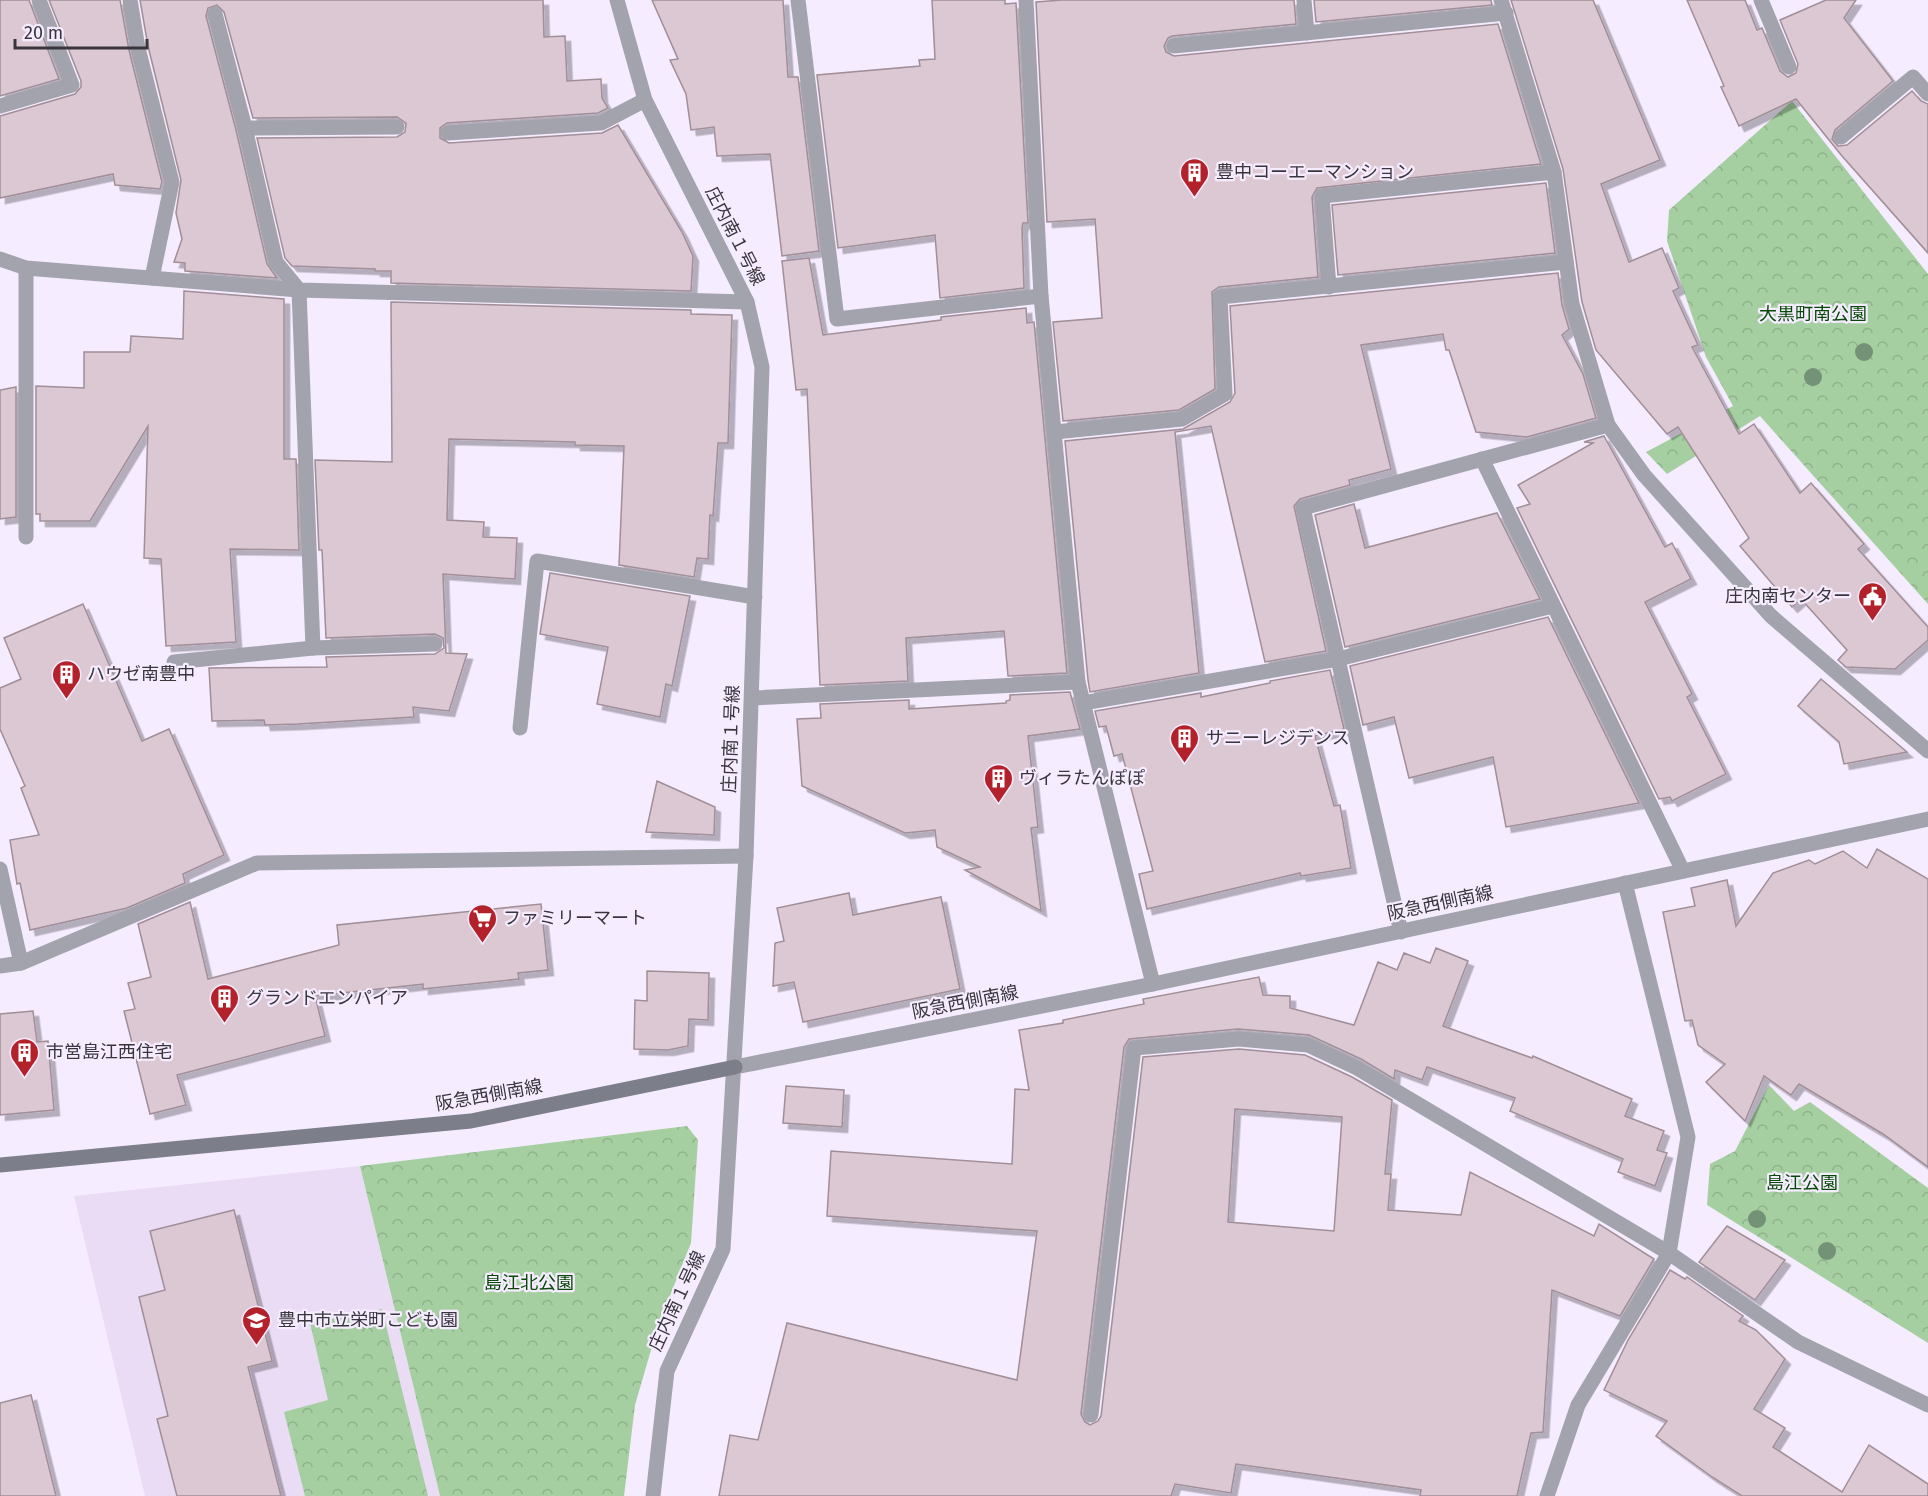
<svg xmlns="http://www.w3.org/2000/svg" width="1928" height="1496" viewBox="0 0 1928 1496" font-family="'Fira Sans','Noto Sans JP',sans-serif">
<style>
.built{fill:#e9dcf4}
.park{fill:url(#park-crowns)}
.building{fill:#dcc8d3;stroke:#a08e98;stroke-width:1.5;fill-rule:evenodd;filter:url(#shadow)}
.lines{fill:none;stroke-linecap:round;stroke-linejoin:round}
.lane{stroke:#a2a3ac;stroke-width:15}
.street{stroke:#a2a3ac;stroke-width:15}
.secondary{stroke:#7c7e8a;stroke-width:15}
.tree{fill:#739276}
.labels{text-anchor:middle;stroke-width:4.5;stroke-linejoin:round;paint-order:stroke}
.poi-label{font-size:18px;fill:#38353c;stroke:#f6ecff;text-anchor:start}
.street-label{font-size:18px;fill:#38353c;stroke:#f6ecff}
.park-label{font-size:18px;fill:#074906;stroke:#f6ecff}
</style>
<defs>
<pattern id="park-crowns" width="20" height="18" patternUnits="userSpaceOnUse" patternTransform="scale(1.5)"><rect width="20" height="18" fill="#a5cfa1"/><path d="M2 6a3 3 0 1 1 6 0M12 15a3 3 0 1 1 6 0" fill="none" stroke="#8fb28c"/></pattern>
<filter id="shadow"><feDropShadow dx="5.5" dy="5.5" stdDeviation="0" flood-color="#0004"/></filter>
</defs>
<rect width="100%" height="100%" fill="#f6ecff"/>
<!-- built -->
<polygon class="built" points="360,1166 440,1496 145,1496 74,1196"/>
<!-- park -->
<g class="park">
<polygon points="1792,101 1928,274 1928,604 1760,416 1667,474 1646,452 1733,406 1706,357 1667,241 1669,210"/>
<polygon points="1769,1085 1794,1111 1810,1102 1928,1188 1928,1343 1707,1205 1710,1164 1735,1151"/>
<polygon points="687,1126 698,1140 691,1243 658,1326 635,1405 624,1496 440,1496 360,1166"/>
<polygon points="382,1309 428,1496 305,1496 284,1412 328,1400 310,1323"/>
</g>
<!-- building -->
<g class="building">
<polygon points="0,0 29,0 59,79 0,96"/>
<polygon points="49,0 120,0 129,50 162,182 160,189 115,185 113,174 0,198 0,116 75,94 81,87 81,81"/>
<polygon points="140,0 543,0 544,37 565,36 567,81 601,79 602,98 608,108 598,113 447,123 440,128 440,138 449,143 602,133 618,125 682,232 693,256 691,291 391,283 391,271 375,271 375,269 292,266 285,258 257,138 397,137 405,132 406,123 397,117 253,118 224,12 217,5 208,8 206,16 236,130 267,264 277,278 185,271 185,263 174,262 182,239 176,213 181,180 148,46"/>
<polygon points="652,0 783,0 788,77 798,77 819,251 782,256 770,154 717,156 714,127 691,130 686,94 670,60 678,59"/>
<polygon points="932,0 1005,0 1005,4 1016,3 1028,223 1023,223 1022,228 1024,288 940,298 935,235 838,248 817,75 920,66 919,60 935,59"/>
<polygon points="1062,0 1294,0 1296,24 1172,36 1168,38 1164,46 1166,52 1174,56 1498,24 1541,164 1317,188 1312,197 1318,277 1219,287 1212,292 1215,389 1179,410 1063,421 1053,322 1102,318 1095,219 1047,222 1036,2"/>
<polygon points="1314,0 1491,0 1492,5 1316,22"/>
<polygon points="1511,0 1593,0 1660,160 1601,184 1629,262 1662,248 1679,288 1673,291 1698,345 1692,347 1739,434 1754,424 1800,493 1811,483 1864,544 1858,549 1928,627 1928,640 1895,669 1846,667 1838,660 1847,650 1801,599 1792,607 1740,546 1749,538 1678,427 1667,434 1596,350 1582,302 1563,169"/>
<polygon points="1687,0 1745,0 1757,30 1762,28 1780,71 1788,77 1796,73 1798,64 1780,20 1826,0 1856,0 1844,18 1893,81 1835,130 1832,139 1838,146 1847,145 1912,91 1921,101 1928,104 1928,253 1842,156 1796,99 1739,126 1721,87 1724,86"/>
<polygon points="1546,183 1555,253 1338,275 1332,205"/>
<polygon points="809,258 823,335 941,320 941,317 1026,308 1027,323 1034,322 1067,673 1008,676 1004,631 906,638 908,681 820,685 807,389 796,390 782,261"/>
<polygon points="1558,273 1562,305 1569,329 1562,335 1583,374 1596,418 1527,437 1476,432 1449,350 1446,350 1443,334 1361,345 1391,469 1349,480 1350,485 1300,499 1294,506 1326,651 1265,662 1211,426 1175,432 1199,673 1090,692 1088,680 1065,441 1183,429 1230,402 1235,393 1230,306"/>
<polygon points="184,291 284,299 284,459 296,459 299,550 230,549 236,642 166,646 161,559 144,558 148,426 90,521 40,521 40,514 36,514 36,386 84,388 84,352 130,352 131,336 183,339"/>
<polygon points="391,302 691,310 691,314 732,315 728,443 718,443 713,516 710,515 708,559 697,558 694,577 619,565 624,446 575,445 575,442 449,439 447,520 484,522 483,537 517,538 515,579 443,574 446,653 467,654 449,711 413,707 414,717 298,724 265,725 264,720 212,721 209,668 327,667 326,657 435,654 444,648 443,638 435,634 326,638 322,550 319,550 315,460 392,462"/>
<polygon points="16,387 16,517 0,519 0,390"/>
<polygon points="1604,436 1665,547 1672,543 1691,579 1645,602 1692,694 1687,697 1726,774 1672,801 1670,797 1659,799 1517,508 1530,504 1518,485 1593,443 1584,442"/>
<polygon points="1354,504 1365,548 1497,513 1540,599 1345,647 1315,515"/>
<polygon points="550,573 690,596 672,686 666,684 660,717 597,704 608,647 540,634"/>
<polygon points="83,604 142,741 169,729 224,855 183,874 185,883 127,908 30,930 20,883 17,884 10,840 39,835 21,788 25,786 0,729 0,688 21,679 4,638"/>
<polygon points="1548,617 1639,803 1506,827 1493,757 1409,778 1394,717 1363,725 1350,666"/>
<polygon points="1330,670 1344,729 1315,736 1334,806 1340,805 1351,868 1301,876 1300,873 1147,909 1139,874 1153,871 1122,754 1114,756 1106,726 1099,727 1095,711 1201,693 1201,697 1270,683 1270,681"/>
<polygon points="1821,679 1907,752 1844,764 1839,742 1798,706"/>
<polygon points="1070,692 1080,729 1028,736 1038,827 1031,828 1041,911 965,870 980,867 937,847 935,830 905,833 802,786 797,719 821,718 820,704 909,700 909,709 1006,703 1006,701 1010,700 1010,695"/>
<polygon points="657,781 715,807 714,835 646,832"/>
<polygon points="1877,849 1928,879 1928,1167 1883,1134 1799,1084 1791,1095 1764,1076 1745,1121 1706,1082 1725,1064 1698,1045 1692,1020 1685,1021 1663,912 1695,906 1691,888 1727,880 1736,926 1773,873 1809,860 1815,864 1843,851 1867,868"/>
<polygon points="849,893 853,915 941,897 960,989 803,1022 794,982 773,986 775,943 784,941 777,908"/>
<polygon points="190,902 208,979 339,945 337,925 541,904 548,970 518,973 519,979 423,989 423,984 315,996 325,1036 177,1075 186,1105 150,1114 124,1011 135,1009 128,983 151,977 138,924"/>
<path d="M1436 948 1468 961 1443 1026 1532 1058 1533 1056 1632 1099 1625 1116 1664 1131 1657 1150 1667 1153 1655 1186 1618 1172 1623 1159 1510 1111 1515 1098 1427 1067 1422 1080 1395 1070 1394 1079 1361 1059 1309 1035 1238 1029 1129 1039 1124 1047 1081 1414 1085 1422 1090 1425 1098 1421 1101 1416 1143 1057 1239 1049 1305 1055 1352 1077 1392 1100 1385 1174H1391L1388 1210 1461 1215 1470 1172 1594 1236 1599 1224 1654 1259 1620 1316 1552 1290 1543 1432 1531 1433 1517 1496H1420L1421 1490 1236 1464 1231 1493 1175 1484 1171 1496H719L730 1435 758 1440 787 1323 1017 1380 1037 1231 827 1216 831 1151 1012 1164 1015 1089 1029 1090 1019 1030 1063 1023V1020L1144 1004 1143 999 1259 977 1263 995 1290 996V1008L1354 1025 1378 962 1397 970 1404 953 1430 963ZM1235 1109 1342 1117 1334 1231 1228 1222Z"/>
<polygon points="647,971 709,973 708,1020 689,1019 688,1046 668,1050 634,1049 635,1000 647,1001"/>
<polygon points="33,1011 37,1042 48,1041 54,1110 0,1115 0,1014"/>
<polygon points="786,1086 844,1090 842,1127 783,1123"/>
<polygon points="234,1210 272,1361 248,1367 281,1496 177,1496 157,1419 168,1416 139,1297 165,1290 150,1231"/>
<polygon points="1727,1226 1785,1260 1755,1300 1699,1262"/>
<polygon points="1670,1270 1685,1279 1687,1277 1743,1316 1739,1321 1756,1330 1785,1359 1754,1409 1785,1428 1773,1447 1842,1492 1869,1445 1928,1484 1928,1496 1742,1496 1712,1477 1656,1436 1667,1421 1604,1390 1628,1340"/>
<polygon points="31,1395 56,1496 0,1496 0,1403"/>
</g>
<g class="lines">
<!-- lane -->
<g class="lane">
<polyline points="130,0 138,48 172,182 152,278"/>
<polyline points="1304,0 1307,33"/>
<polyline points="1174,46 1506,13"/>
<polyline points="0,106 72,85 39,0"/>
<polyline points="26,537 26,268"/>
</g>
<!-- street -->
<g class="street">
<polyline points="617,0 645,100 747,302 762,367 746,856 723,1249 667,1371 653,1496"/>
<polyline points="798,0 837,319 1041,296"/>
<polyline points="1026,0 1041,296 1078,682 1153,984"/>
<polyline points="1501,0 1554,172 1572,304 1608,425 1644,475 1771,616 1928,751"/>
<polyline points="1761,0 1789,67"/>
<polyline points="215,14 245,128 276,262 299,290 313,648 435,644"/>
<polyline points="245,128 397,127"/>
<polyline points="448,133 601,123 645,100"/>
<polyline points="1841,137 1913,77 1928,94"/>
<polyline points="0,259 26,268 299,290 747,302"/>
<polyline points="1329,287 1322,196 1554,172"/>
<polyline points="1055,432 1182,419 1225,394 1220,297 1566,262"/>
<polyline points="1482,459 1683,871"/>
<polyline points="174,662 313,648"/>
<polyline points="752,698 1078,682"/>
<polyline points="1083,703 1338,659 1553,606"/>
<polyline points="520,728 537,561 755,597"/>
<polyline points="0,869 21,963"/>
<polyline points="1401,932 1303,508 1608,425"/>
<polyline points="0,966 21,963 257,863 746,856"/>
<polyline points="735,1067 1153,984 1928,819"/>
<polyline points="1091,1415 1134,1048 1239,1039 1308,1045 1357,1068 1669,1253 1798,1342 1928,1405"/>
<polyline points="1547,1496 1578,1405 1669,1253 1688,1137 1625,883"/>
</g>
<!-- secondary -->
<polyline class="secondary" points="0,1165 471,1121 735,1067"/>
</g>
<!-- trees -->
<g class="tree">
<circle cx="1864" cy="352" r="9"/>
<circle cx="1813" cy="377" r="9"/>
<circle cx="1757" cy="1219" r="9"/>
<circle cx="1827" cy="1251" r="9"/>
</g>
<!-- icons -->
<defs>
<symbol id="building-pin" viewBox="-11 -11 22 30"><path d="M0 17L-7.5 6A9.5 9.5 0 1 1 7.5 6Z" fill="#b3222a" stroke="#f6ecff"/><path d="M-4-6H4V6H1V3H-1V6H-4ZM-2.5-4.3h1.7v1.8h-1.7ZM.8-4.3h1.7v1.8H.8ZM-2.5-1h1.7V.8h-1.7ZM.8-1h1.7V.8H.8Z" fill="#fff"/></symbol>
<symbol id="civic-pin" viewBox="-11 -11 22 30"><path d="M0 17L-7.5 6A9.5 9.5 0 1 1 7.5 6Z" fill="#b3222a" stroke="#f6ecff"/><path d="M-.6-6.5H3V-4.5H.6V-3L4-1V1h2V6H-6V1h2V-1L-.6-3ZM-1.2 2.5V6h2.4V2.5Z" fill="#fff"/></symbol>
<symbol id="supermarket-pin" viewBox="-11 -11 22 30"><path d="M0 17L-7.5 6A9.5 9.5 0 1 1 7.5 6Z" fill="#b3222a" stroke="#f6ecff"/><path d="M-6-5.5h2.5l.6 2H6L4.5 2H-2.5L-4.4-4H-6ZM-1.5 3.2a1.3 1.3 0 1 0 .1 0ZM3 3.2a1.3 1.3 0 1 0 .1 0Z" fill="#fff"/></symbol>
<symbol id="school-pin" viewBox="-11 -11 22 30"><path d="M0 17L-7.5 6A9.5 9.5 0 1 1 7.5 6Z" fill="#b3222a" stroke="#f6ecff"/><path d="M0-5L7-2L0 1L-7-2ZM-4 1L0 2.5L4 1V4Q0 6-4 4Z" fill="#fff"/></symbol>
</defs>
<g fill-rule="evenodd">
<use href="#building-pin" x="1178" y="156" width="33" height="45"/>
<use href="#civic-pin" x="1856" y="580" width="33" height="45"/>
<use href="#building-pin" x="50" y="658" width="33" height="45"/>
<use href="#building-pin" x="1168" y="722" width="33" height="45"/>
<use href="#building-pin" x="982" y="762" width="33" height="45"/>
<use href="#supermarket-pin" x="466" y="902" width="33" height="45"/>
<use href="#building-pin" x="208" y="982" width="33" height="45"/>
<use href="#building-pin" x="8" y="1036" width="33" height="45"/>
<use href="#school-pin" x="240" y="1304" width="33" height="45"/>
</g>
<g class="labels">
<!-- poi labels -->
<g class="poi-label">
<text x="1216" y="178">豊中コーエーマンション</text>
<text x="1851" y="602" text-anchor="end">庄内南センター</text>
<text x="87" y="680">ハウゼ南豊中</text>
<text x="1206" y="744">サニーレジデンス</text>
<text x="1019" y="784">ヴィラたんぽぽ</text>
<text x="503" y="924">ファミリーマート</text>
<text x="246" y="1004">グランドエンパイア</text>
<text x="46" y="1058">市営島江西住宅</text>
<text x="278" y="1326">豊中市立栄町こども園</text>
</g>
<!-- street labels -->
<g class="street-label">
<text transform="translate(735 236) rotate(63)" y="6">庄内南１号線</text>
<text transform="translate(731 739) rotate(-88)" y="6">庄内南１号線</text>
<text transform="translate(1440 903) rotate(-12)" y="6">阪急西側南線</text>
<text transform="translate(965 1002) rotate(-11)" y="6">阪急西側南線</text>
<text transform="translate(489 1095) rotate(-10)" y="6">阪急西側南線</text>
<text transform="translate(677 1301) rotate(-65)" y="6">庄内南１号線</text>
</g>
<!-- park labels -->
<g class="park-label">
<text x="1813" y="320">大黒町南公園</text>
<text x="1802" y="1189">島江公園</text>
<text x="529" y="1289">島江北公園</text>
</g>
</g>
<!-- scale -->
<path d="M15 39v9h132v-9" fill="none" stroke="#38353c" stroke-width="3"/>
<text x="24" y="39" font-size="18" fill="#38353c" stroke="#f6ecff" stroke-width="4.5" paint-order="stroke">20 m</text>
</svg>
